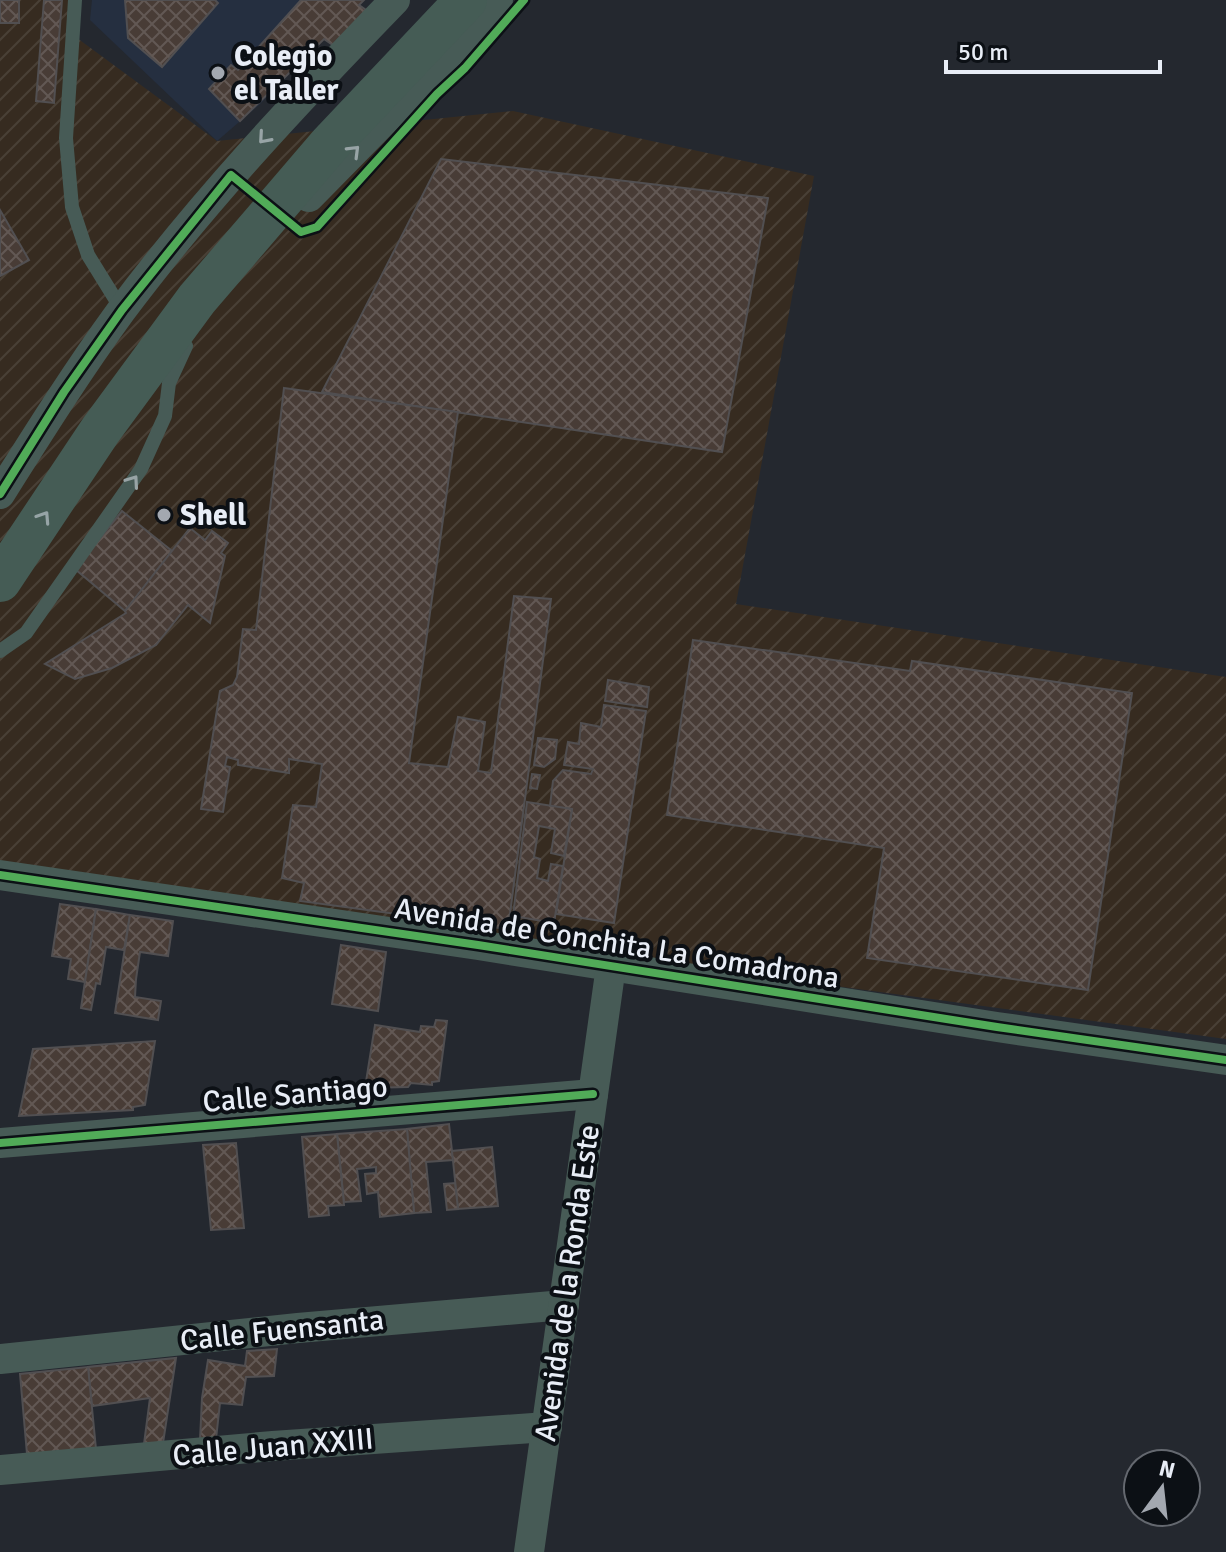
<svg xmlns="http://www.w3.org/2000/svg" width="1226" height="1552" viewBox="0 0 1226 1552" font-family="Signika,sans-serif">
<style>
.built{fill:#252f40}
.industrial{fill:url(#industrial-furrows)}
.building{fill:url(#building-cross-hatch);stroke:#514f51;stroke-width:2}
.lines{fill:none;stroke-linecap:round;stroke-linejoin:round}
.lane{stroke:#475b56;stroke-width:14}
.street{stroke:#475b56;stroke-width:30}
.secondary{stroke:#455c55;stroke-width:42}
.cycleway-casing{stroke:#0c1015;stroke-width:13}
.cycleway{stroke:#51ab58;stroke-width:8}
.oneway{stroke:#98a4a6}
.oneway2{stroke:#96a4a6}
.poi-dot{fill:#a3a8b0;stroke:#0c1015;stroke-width:3}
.labels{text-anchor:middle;stroke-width:8;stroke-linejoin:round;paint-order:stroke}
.poi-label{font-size:30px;font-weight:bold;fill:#e8edf6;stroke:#0c1015;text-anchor:start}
.street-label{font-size:30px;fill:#e8edf6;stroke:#0c1015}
</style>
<defs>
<pattern id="industrial-furrows" width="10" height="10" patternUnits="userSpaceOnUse" patternTransform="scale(2)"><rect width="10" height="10" fill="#362b20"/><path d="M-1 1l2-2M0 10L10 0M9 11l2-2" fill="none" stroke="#494036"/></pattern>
<pattern id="building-cross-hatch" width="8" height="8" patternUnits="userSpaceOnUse" patternTransform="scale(2)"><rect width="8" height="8" fill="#483c36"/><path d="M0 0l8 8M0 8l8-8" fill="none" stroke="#625854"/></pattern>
</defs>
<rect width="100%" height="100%" fill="#24282f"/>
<!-- built -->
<polygon class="built" points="92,0 362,0 259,105 217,141 90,20"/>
<!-- industrial -->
<polygon class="industrial" points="0,0 78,0 77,38 217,141 513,111 814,176 736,604 1226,677 1226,1039 527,944 0,865"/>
<!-- building -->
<g class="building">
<rect x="0" y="0" width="19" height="23"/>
<polygon points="44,0 62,0 54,103 36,101"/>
<polygon points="125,0 215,0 218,3 162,67 128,38"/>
<polygon points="301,0 364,0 359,5 366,10 334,46 324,39 240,121 209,89 231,65 238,70"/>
<polygon points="441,159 768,198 722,452 322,392"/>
<polygon points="0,210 29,260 0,276"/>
<polygon points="284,388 458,412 409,763 448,767 458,717 485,722 478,771 491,773 514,596 551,599 508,929 300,901 304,883 282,878 293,805 316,807 322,764 289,759 289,773 238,765 238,760 227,757 225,766 230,767 223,812 201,809 220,691 233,685 237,677 243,629 256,630"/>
<polygon points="122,511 172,551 125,611 75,569"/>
<polygon points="190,528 205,540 212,531 228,543 221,553 225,556 210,623 188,605 156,645 112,668 75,679 45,664 126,613 125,611"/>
<polygon points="693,640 910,671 912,661 1132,693 1088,990 867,958 884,848 667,815"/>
<polygon points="608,680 649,687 647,707 605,701"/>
<polygon points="604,705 646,711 614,923 556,914 572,809 550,806 553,781 563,770 591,774 593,769 564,765 568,742 579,744 581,723 601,727"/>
<polygon points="538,738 557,740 555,759 544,767 534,765"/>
<polygon points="532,774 540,775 537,789 530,788"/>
<polygon points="527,802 572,809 564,856 551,853 555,829 539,826 534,857 540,859 537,878 548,881 551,864 563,866 554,923 513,916"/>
<polygon points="60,904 96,909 85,982 68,979 71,959 52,956"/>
<polygon points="96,909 130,915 124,950 106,947 100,984 96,983 91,1010 81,1008"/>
<polygon points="130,915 173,921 168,956 140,952 136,979 135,997 161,1001 158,1020 115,1013"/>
<polygon points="341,945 386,952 378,1011 332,1004"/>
<polygon points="436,1020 447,1021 439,1081 432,1082 432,1085 411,1083 408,1087 365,1088 375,1025 420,1032 421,1026 434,1027"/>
<polygon points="155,1041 145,1105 133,1107 133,1110 19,1116 33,1049"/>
<polygon points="449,1124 453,1160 426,1162 431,1212 414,1213 407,1129"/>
<polygon points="407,1129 414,1213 380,1217 378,1192 367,1194 365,1174 376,1173 376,1167 357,1169 361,1201 344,1202 337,1134"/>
<polygon points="337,1134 344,1205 328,1206 329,1215 309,1217 302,1137"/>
<polygon points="236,1143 244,1228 211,1230 203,1145"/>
<polygon points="492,1147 498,1206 458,1209 452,1151"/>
<polygon points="455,1183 458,1209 447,1210 444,1184"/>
<polygon points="277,1349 274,1376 246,1377 242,1405 220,1403 216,1439 200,1440 202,1398 208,1360 245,1366 247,1351"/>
<polygon points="176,1358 163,1443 144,1444 150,1398 92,1406 88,1367"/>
<polygon points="88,1367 96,1449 27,1454 20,1374"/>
</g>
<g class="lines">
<!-- lane -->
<g class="lane">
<polyline points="75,0 66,138 72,207 88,255 122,310"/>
<polyline points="0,651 26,633 141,469 165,416 169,383 186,346"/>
</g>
<!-- street -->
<g class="street">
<polyline points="309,197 436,68 498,0"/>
<path d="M0 494C39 432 78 370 121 311 204 200 299 99 395 0"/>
<polyline points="0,875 478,945 997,1027 1226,1060"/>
<polyline points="0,1143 593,1094"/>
<polyline points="0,1359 298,1328 564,1305"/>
<polyline points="0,1470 273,1446 547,1427"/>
<polyline points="529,1552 611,966"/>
</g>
<!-- secondary -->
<polyline class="secondary" points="0,581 100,431 197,299 329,145 466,0"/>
<defs>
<g id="cycleway">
<polyline points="0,494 64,392 122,310 231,175 301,232 317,227 437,94 465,68 524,0"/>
<polyline points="0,875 478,945 997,1027 1226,1060"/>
<polyline points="0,1143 593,1094"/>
</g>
</defs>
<!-- cycleway casing -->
<use href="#cycleway" class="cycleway-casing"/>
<!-- cycleway -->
<use href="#cycleway" class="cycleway"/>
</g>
<!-- one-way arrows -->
<defs><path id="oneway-chevron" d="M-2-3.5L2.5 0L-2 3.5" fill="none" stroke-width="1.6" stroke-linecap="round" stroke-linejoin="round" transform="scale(2)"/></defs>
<g class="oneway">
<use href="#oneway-chevron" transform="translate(264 138) rotate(131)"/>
<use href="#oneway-chevron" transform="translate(354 151) rotate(-45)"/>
<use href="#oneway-chevron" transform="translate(133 481) rotate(-55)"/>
</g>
<use class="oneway2" href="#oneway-chevron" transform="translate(44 517) rotate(-57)"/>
<!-- markers -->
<g class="poi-dot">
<circle cx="218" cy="73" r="8"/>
<circle cx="164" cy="515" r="8"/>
</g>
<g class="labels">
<!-- poi labels -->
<g class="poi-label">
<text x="234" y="66">Colegio<tspan x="234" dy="34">el Taller</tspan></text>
<text x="180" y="525">Shell</text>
</g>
<!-- street labels -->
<g class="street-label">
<text transform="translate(617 943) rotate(9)" y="10">Avenida de Conchita La Comadrona</text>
<text transform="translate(295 1094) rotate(-5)" y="10">Calle Santiago</text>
<text transform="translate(567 1283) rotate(-82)" y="10">Avenida de la Ronda Este</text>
<text transform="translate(282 1330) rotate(-6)" y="10">Calle Fuensanta</text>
<text transform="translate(273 1447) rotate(-5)" y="10">Calle Juan XXIII</text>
</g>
</g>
<!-- north arrow -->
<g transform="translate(1162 1488) rotate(15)"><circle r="38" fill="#0c1015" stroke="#64686f" stroke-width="2"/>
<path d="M0-6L14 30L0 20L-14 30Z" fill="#a3a8b0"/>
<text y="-12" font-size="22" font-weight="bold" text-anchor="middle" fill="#e8edf6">N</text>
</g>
<!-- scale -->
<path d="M946 60v12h214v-12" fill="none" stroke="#e8edf6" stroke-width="4"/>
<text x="958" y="60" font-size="24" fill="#e8edf6" stroke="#0c1015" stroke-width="6" paint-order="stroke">50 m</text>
</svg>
